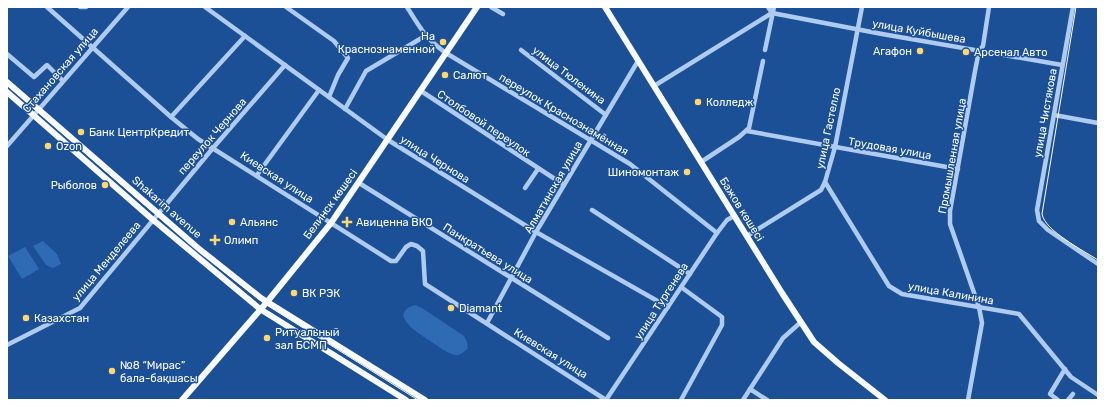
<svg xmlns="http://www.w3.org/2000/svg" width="1105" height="407" viewBox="0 0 1105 407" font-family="Rubik,sans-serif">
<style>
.green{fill:#2f6ab4}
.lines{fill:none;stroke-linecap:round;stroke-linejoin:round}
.minor{stroke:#afccf0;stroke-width:4.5}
.major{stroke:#f8fbff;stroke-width:6}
.tram{stroke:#fff;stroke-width:1}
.poi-dot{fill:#ffd76e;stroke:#1b5097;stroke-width:1.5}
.labels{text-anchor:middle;stroke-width:3;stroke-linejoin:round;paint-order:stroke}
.street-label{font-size:11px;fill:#fff;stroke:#1b5097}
.poi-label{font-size:11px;fill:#fff;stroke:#1b5097;text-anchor:start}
</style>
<rect width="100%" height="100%" fill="#1b5097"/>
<!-- green -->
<g class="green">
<polygon points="43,241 57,254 61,264 53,268 46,265 33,246"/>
<polygon points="25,247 39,269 22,279 8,256"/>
<path d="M415 305 422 308 464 336 467 342 468 348C464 352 460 356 455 355 446 353 437 345 430 341 420 334 386 314 415 305Z"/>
</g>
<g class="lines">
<!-- minor -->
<g class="minor">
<polyline points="47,7 171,117 198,139 391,261 396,261 406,247 411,244 417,246 423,251 425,284 606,400"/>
<polyline points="80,7 86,7"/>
<polyline points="205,7 388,140 536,232 668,307"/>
<polyline points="286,7 334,41 348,58 338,75 329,97"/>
<path d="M407 7C420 28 426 39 446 53L630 164 717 233"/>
<polyline points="491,7 503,14"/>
<polyline points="768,7 772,13"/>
<polyline points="1073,7 1037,210 1039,221 1048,230 1098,264"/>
<polyline points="772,13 882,34 1062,65"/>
<polyline points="521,50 606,115"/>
<polyline points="765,50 774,7"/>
<polyline points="7,54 34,77 47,65 63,81"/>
<polyline points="654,86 772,13"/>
<polyline points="421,91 564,185"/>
<polyline points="345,109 366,71 425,36"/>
<polyline points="1054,115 1098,123"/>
<polyline points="171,117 245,36"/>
<polyline points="747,131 958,169"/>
<polyline points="7,146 128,7"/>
<polyline points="701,162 739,137 749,128 763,61"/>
<polyline points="257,175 319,90"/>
<polyline points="825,182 889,286 902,294 1019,314 1071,377 1098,395"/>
<polyline points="359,183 608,338"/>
<polyline points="525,188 538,169"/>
<polyline points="592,210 690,274"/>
<polyline points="747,236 821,190 825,182 835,147 862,7"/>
<polyline points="487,323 536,232 638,61"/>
<polyline points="7,345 80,308 213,148 285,65"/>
<polyline points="750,389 767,400"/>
<polyline points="606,400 717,233 727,220 734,216"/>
<polyline points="681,400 722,325 722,317 681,287"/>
<polyline points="743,400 783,338 801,322"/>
<polyline points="968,400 982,323 979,307 950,224 950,211 975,71 979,51 983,46 989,7"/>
<polyline points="1058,400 1050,394 1065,369"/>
<polyline points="1068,400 1073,394"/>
</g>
<!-- major -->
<g class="major">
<polyline points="605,7 782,293 814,342 838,363 885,400"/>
<polyline points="7,82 198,248 261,298 425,400"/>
<polyline points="7,92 152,219 260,309 406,400"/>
<polyline points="182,400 267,302 331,223 477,7"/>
</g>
<!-- tram -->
<g class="tram">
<path d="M1076 7 1042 214C1045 231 1084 251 1098 260"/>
<path d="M7 85C93 159 176 235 265 304L418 400"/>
</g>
</g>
<!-- markers -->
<g class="poi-dot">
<circle cx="443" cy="42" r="4"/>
<circle cx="920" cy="51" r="4"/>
<circle cx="966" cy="52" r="4"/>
<circle cx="445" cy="75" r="4"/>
<circle cx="698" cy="102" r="4"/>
<circle cx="81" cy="132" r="4"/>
<circle cx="48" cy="146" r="4"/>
<circle cx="687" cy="172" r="4"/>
<circle cx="105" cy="185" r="4"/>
<circle cx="232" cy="222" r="4"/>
<path d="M345 216h4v4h4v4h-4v4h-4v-4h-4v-4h4z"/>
<path d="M213 234h4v4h4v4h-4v4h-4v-4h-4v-4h4z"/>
<circle cx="294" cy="293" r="4"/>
<circle cx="451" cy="308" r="4"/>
<circle cx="26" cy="318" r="4"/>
<circle cx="267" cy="338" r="4"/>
<circle cx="112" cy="371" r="4"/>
</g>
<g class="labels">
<!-- street labels -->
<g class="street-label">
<text transform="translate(919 31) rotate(10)" y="4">улица Куйбышева</text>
<text transform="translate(60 70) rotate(-49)" y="4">Стахановская улица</text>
<text transform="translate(569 75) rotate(37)" y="4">улица Тюленина</text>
<text transform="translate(1045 113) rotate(-80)" y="4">улица Чистякова</text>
<text transform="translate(564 114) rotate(31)" y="4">переулок Краснознамённая</text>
<text transform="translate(484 123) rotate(34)" y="4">Столбовой переулок</text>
<text transform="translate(828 128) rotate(-78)" y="4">улица Гастелло</text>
<text transform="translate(212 136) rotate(-49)" y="4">переулок Чернова</text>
<text transform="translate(890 148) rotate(10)" y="4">Трудовая улица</text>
<text transform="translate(952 156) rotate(-80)" y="4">Промышленная улица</text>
<text transform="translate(435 159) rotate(32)" y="4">улица Чернова</text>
<text transform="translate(277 177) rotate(33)" y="4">Киевская улица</text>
<text transform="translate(553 187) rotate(-60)" y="4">Алматинская улица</text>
<text transform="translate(330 204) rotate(-54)" y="4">Белинск көшесі</text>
<text transform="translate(167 207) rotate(41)" y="4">Shakarim avenue</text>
<text transform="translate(742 209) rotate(58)" y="4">Бажов көшесі</text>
<text transform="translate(488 253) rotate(32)" y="4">Панкратьева улица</text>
<text transform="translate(106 261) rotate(-50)" y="4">улица Менделеева</text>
<text transform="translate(951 293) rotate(10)" y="4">улица Калинина</text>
<text transform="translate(661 301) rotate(-57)" y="4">улица Тургенева</text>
<text transform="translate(551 353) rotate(32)" y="4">Киевская улица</text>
</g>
<!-- poi labels -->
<g class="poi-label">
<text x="435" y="40" text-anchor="end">На<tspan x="435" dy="13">Краснознаменной</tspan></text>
<text x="912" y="55" text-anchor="end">Агафон</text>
<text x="974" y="56">Арсенал Авто</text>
<text x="453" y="79">Салют</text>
<text x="706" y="106">Колледж</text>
<text x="89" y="136">Банк ЦентрКредит</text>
<text x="56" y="150">Ozon</text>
<text x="679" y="176" text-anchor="end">Шиномонтаж</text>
<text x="97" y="189" text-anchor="end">Рыболов</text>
<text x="240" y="226">Альянс</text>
<text x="356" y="226">Авиценна ВКО</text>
<text x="224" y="244">Олимп</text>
<text x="302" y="297">ВК РЭК</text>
<text x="459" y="312">Diamant</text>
<text x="34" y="322">Казахстан</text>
<text x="275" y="336">Ритуальный<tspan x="275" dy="13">зал БСМП</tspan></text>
<text x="120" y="369">№8 “Мирас”<tspan x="120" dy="13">бала-бақшасы</tspan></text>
</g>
</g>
<!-- border -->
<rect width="1105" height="407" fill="none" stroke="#ffffff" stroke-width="16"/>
</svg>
